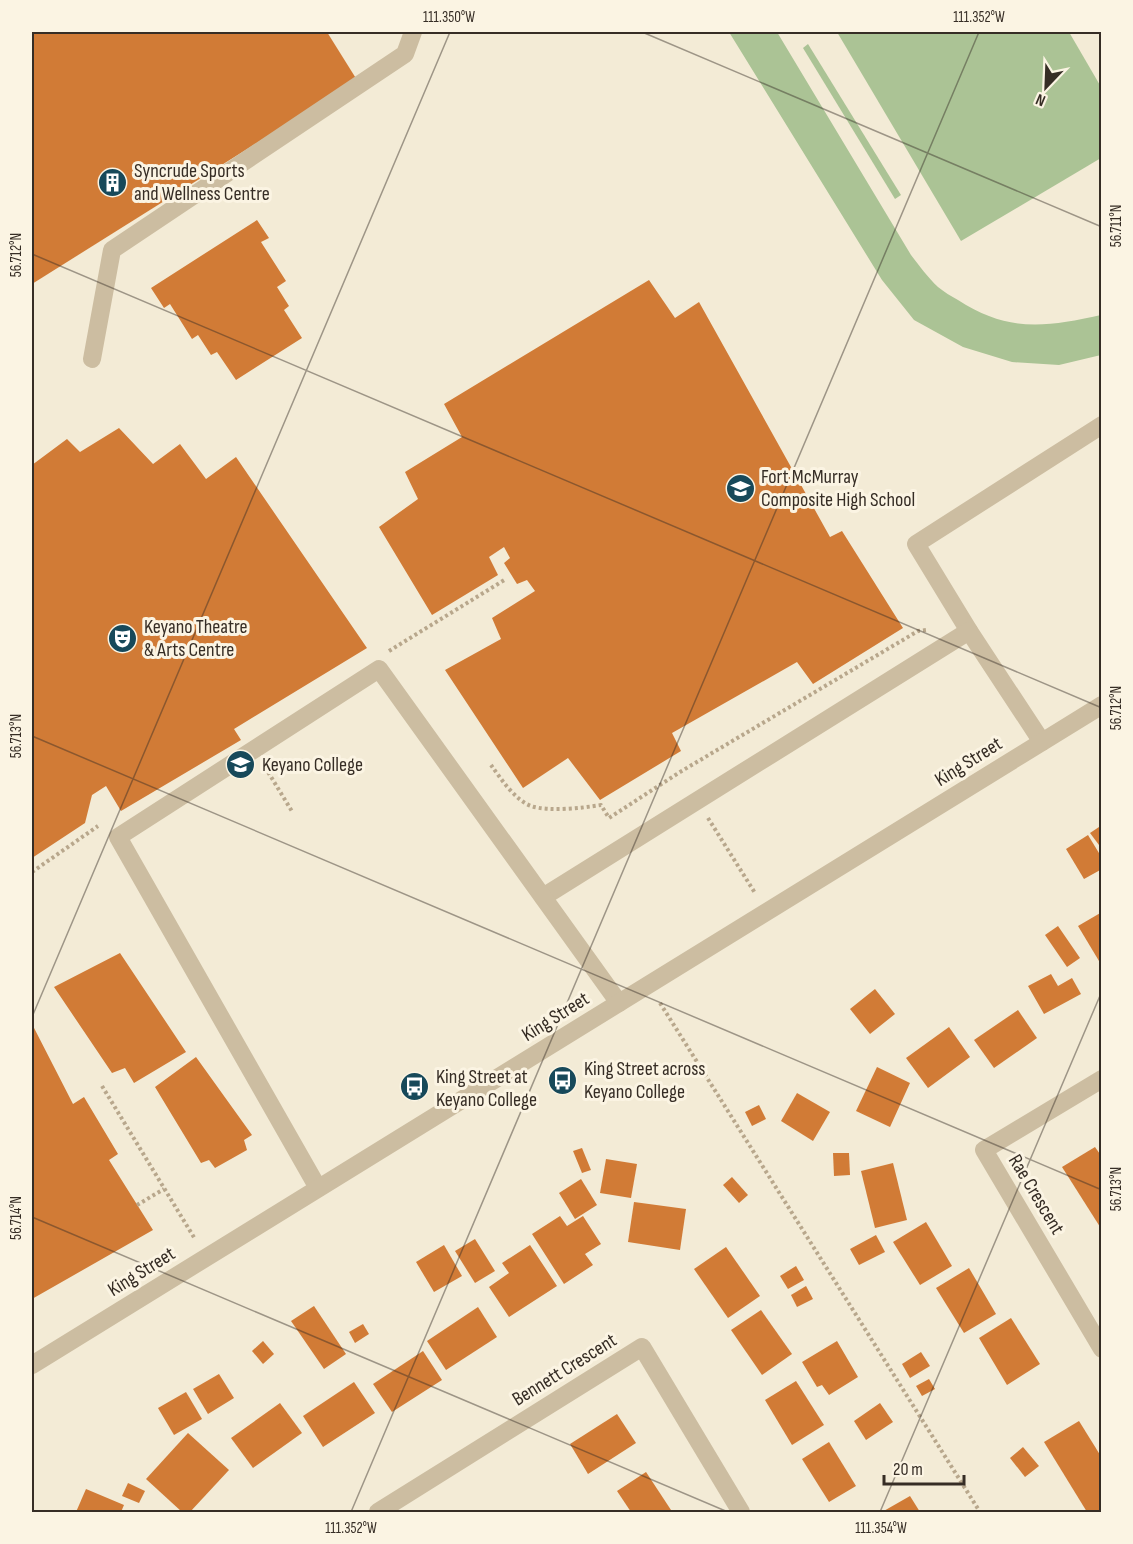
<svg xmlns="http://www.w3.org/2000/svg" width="1133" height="1544" viewBox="0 0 1133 1544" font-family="'Sofia Sans Condensed',sans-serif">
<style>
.green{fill:#abc395}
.building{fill:#d17b36}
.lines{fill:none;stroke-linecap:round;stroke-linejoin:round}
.path{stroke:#b8a78c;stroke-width:4;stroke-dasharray:3 3;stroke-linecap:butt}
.minor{stroke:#ccbda1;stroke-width:18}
.ticks{fill:none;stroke:#362d25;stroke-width:1.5;stroke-opacity:0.45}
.labels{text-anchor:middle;stroke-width:6;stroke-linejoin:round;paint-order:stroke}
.poi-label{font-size:20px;fill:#362d25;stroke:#fbf4e3;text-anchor:start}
.street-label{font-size:20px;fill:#362d25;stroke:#fbf4e3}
.neatline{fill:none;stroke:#362d25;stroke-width:2}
.ticks-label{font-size:15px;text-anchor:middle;fill:#362d25}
</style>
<rect width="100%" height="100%" fill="#f3ebd6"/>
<!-- green -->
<g class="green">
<path d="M729 32H777L911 255C919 265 928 278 938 287 944 292 951 296 958 300 1009 333 1046 327 1101 315V355L1059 365 1012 362 963 347 914 320 882 280Z"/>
<polygon points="837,32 1069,32 1101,87 1101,158 961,241"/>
<polygon points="808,44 901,195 895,199 803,48"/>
</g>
<!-- building -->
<g class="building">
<polygon points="32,32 327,32 357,80 32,284"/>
<polygon points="257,220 269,238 261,242 286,281 277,287 289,306 284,310 302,338 236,380 217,352 211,355 198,335 192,339 170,304 164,308 151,288"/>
<polygon points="649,280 675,318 699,302 830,537 842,531 903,628 813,684 797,662 672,733 681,751 600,800 568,758 523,788 445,670 501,639 492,618 535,591 527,580 517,584 504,563 510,558 504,547 489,557 498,575 432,615 379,527 418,499 405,472 462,437 444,404"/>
<polygon points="119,428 153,464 180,444 206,479 236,457 367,648 234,729 241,740 121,811 106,786 92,795 85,823 32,858 32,465 67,439 80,452"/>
<polygon points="1102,825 1102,849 1090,833"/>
<polygon points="1088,835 1102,858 1102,869 1084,879 1066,849"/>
<polygon points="1102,912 1102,966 1078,926"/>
<polygon points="1058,926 1080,958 1067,967 1045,935"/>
<polygon points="120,953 186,1052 134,1083 125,1068 112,1073 54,987"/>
<polygon points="1051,974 1058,986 1072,978 1081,994 1044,1014 1028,986"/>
<polygon points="875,989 895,1014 870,1034 850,1009"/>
<polygon points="1018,1010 1037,1038 994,1068 974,1040"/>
<polygon points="32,1024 73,1104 84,1097 118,1154 109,1160 153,1230 32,1299"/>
<polygon points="949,1027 970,1057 928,1088 906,1058"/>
<polygon points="196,1057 252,1135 244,1140 247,1150 215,1168 209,1160 201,1163 155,1087"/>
<polygon points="877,1067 910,1083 890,1127 856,1111"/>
<polygon points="797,1093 830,1112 813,1141 781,1121"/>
<polygon points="759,1105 766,1119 752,1126 745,1112"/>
<polygon points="1095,1147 1102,1157 1102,1230 1062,1167"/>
<polygon points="582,1148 591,1170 582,1173 573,1151"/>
<polygon points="833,1153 849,1153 850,1175 834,1176"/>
<polygon points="606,1159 637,1164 631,1198 600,1193"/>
<polygon points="893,1163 907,1220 875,1228 861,1171"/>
<polygon points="732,1177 748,1195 739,1203 723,1185"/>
<polygon points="581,1179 597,1205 575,1219 559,1193"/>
<polygon points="634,1202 686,1209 680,1250 628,1242"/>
<polygon points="560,1216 567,1226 583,1216 601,1244 585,1254 593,1265 564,1284 532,1234"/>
<polygon points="926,1222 952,1266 920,1285 893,1242"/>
<polygon points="876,1235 885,1252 859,1265 850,1249"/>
<polygon points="475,1239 495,1271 475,1283 455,1251"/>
<polygon points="444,1245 462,1276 434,1292 416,1262"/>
<polygon points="530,1245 557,1286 509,1317 489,1287 509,1273 502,1263"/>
<polygon points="726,1247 760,1296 728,1318 694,1269"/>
<polygon points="796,1266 804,1280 788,1289 780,1276"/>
<polygon points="969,1268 996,1314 964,1333 936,1288"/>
<polygon points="806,1286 813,1299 797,1307 791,1295"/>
<polygon points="314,1306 346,1354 324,1369 291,1321"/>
<polygon points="478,1307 497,1337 446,1370 427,1341"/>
<polygon points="761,1310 792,1354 762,1375 731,1330"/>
<polygon points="1011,1318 1040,1364 1007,1385 979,1338"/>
<polygon points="363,1324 369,1334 355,1343 349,1332"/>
<polygon points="263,1341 274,1354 263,1364 252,1351"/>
<polygon points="837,1341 858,1377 829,1395 822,1385 817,1387 802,1362"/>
<polygon points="423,1351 442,1380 392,1412 373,1384"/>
<polygon points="921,1352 930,1366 910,1378 902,1364"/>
<polygon points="219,1374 234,1398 208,1414 193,1389"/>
<polygon points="929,1379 935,1389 922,1396 916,1386"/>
<polygon points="796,1381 824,1425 792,1445 765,1400"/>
<polygon points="354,1382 375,1413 323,1447 303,1416"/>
<polygon points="186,1392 202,1419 174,1435 158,1408"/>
<polygon points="280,1403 302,1433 253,1468 231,1438"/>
<polygon points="880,1403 893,1422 866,1440 854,1421"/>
<polygon points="617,1414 636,1443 588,1474 570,1444"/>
<polygon points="1079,1421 1102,1458 1102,1512 1087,1512 1044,1442"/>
<polygon points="188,1433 229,1470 190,1512 182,1512 146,1479"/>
<polygon points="829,1442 856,1486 829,1502 802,1459"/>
<polygon points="1023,1447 1039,1466 1025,1477 1010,1458"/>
<polygon points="646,1472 671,1510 666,1512 631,1512 617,1491"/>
<polygon points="128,1483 145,1491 139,1503 122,1496"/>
<polygon points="86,1489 124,1505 121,1512 76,1512"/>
<polygon points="910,1496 920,1512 882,1512"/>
</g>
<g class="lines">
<!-- path -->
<g class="path">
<polyline points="389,651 506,579"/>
<path d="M491 765C501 779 515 800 531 806 549 812 582 808 601 805L609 818 680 772 918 631 926 630"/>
<polyline points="265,767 293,813"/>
<polyline points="708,818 755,893"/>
<polyline points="32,872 98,826"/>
<polyline points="32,960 32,961"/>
<polyline points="660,1003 980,1512"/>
<polyline points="102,1086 195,1239"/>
<polyline points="137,1205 164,1189"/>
</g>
<!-- minor -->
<g class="minor">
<polyline points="92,359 112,250 405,54 413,32"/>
<polyline points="969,631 916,544 1102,425"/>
<polyline points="543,897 969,631 1042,742"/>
<polyline points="1102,1079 984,1150 1102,1349"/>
<polyline points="318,1188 118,837 379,669 619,1003"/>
<polyline points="32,1365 1102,705"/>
<polyline points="378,1512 642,1347 741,1512"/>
</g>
</g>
<!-- ticks -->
<path class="ticks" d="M642 32 1102 227M32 254 1102 708M32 736 1102 1190M32 1017 450 32M32 1217 728 1512M351 1512 979 32M880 1512 1102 991"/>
<!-- icons -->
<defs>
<symbol id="building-disc" viewBox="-11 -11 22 22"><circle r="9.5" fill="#17495a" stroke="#fbf4e3"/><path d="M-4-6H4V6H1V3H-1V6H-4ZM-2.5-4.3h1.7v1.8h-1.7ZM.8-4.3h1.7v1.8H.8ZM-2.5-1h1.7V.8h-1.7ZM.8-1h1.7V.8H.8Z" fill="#fff"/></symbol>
<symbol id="school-disc" viewBox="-11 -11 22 22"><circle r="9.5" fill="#17495a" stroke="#fbf4e3"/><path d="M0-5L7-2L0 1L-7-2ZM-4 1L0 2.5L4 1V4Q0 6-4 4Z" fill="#fff"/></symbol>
<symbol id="theatre-disc" viewBox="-11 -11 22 22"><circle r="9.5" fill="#17495a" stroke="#fbf4e3"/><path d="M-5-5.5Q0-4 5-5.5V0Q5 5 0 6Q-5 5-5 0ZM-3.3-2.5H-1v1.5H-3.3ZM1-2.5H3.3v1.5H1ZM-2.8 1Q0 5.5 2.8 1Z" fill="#fff"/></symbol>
<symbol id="university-disc" viewBox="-11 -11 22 22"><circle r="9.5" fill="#17495a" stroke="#fbf4e3"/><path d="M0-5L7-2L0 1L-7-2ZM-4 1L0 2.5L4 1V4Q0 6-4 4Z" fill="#fff"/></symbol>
<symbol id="bus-disc" viewBox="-11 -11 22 22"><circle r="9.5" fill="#17495a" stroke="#fbf4e3"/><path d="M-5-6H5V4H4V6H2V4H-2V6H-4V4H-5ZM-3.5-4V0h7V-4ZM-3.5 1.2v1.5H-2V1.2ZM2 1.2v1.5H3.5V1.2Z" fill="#fff"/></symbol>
</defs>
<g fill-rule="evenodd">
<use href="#building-disc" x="96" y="166" width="33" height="33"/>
<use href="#school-disc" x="724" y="472" width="33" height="33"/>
<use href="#theatre-disc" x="106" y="622" width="33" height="33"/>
<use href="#university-disc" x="224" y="748" width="33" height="33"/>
<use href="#bus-disc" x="546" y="1064" width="33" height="33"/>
<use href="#bus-disc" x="398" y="1070" width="33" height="33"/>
</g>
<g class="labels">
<!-- poi labels -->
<g class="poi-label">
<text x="134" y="177">Syncrude Sports<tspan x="134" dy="23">and Wellness Centre</tspan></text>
<text x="761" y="483">Fort McMurray<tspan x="761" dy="23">Composite High School</tspan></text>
<text x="144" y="633">Keyano Theatre<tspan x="144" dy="23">&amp; Arts Centre</tspan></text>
<text x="262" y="771">Keyano College</text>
<text x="584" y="1075">King Street across<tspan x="584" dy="23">Keyano College</tspan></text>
<text x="436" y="1083">King Street at<tspan x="436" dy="23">Keyano College</tspan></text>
</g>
<!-- street labels -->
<g class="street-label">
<text transform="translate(968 761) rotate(-32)" y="7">King Street</text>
<text transform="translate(555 1016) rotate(-32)" y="7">King Street</text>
<text transform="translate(1037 1194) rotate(59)" y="7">Rae Crescent</text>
<text transform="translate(141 1271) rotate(-32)" y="7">King Street</text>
<text transform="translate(564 1369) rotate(-32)" y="7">Bennett Crescent</text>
</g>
</g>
<!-- border -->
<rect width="1133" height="1544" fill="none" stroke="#fbf4e3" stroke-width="66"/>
<!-- north arrow -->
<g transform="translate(1046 87) rotate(203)" stroke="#fbf4e3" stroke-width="4.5" paint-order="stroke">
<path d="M0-4.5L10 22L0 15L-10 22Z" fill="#362d25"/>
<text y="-9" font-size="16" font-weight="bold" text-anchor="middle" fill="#362d25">N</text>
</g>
<!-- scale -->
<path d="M884 1475v9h80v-9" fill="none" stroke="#362d25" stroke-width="3"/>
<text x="893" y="1475" font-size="18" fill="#362d25" stroke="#fbf4e3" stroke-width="4.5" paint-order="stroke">20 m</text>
<rect x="33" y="33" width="1067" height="1478" class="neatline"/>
<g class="ticks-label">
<text x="449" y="22">111.350°W</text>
<text x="979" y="22">111.352°W</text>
<text transform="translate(1116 226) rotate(-90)" y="5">56.711°N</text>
<text transform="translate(16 255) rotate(-90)" y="5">56.712°N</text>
<text transform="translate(1116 708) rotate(-90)" y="5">56.712°N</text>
<text transform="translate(16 736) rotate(-90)" y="5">56.713°N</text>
<text transform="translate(1116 1189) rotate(-90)" y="5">56.713°N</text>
<text transform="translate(16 1218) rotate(-90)" y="5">56.714°N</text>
<text x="351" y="1533">111.352°W</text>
<text x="881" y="1533">111.354°W</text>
</g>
</svg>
